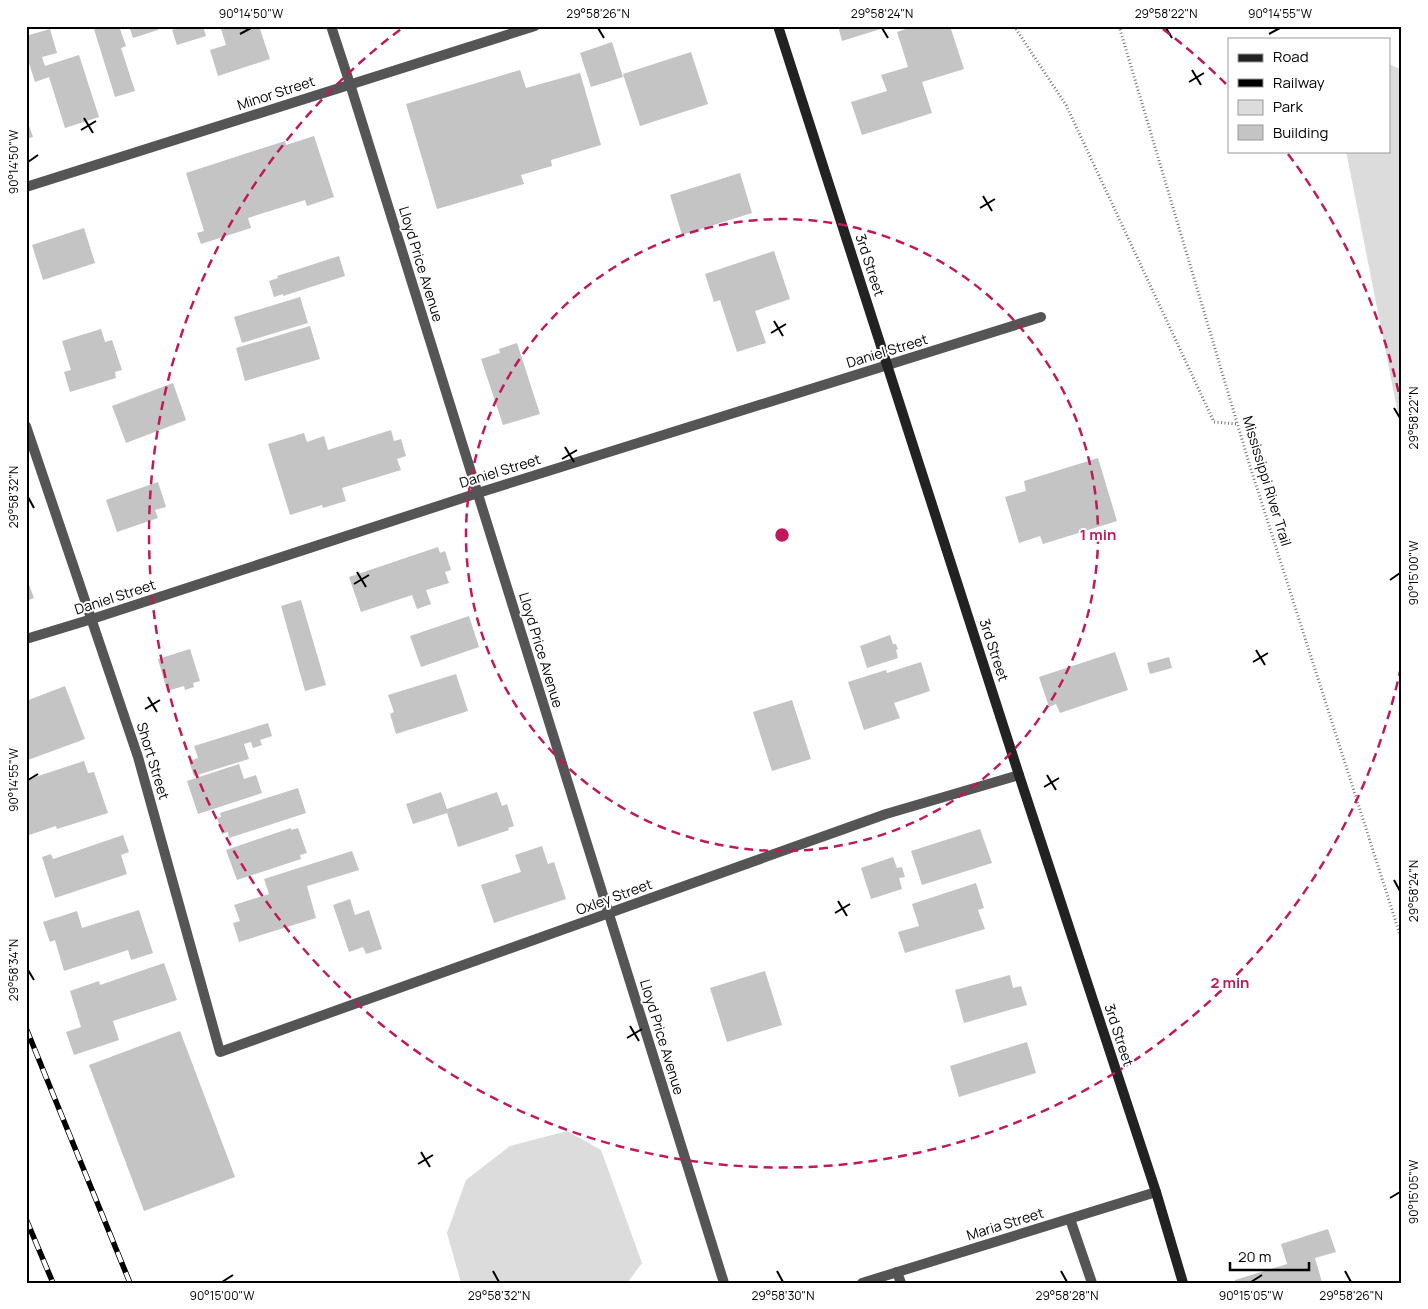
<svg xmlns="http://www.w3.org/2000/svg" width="1428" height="1309" viewBox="0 0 1428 1309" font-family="Manrope,sans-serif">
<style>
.green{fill:#dcdcdc}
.building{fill:#c4c4c4}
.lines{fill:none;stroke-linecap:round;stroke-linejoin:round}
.path{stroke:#777;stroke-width:3;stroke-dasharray:1 2.5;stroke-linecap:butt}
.lane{stroke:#555;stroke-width:10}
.street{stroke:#555;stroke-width:10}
.secondary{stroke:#222;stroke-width:10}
.rail-casing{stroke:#000;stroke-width:5.5}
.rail{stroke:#fff;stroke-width:4;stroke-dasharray:11;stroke-linecap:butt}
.ticks{fill:none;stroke:#000;stroke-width:2}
.ring{fill:none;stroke:#c2185b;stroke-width:2.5;stroke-dasharray:9 6}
.labels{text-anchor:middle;stroke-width:4;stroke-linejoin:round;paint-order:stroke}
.street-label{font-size:14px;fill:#000;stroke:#fff}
.centre{fill:#c2185b;stroke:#fff;stroke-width:2.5}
.ring-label{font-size:15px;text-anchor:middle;font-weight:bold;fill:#c2185b;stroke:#fff;stroke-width:4;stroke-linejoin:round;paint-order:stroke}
.neatline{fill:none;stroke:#000;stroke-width:2}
.ticks-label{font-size:12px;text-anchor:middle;fill:#000}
</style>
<rect width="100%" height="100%" fill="#fff"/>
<!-- green -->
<g class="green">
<polygon points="1389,64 1402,70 1402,434 1346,151 1389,151"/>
<polygon points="567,1131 601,1150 642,1263 627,1283 461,1283 447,1233 466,1180 510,1146"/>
</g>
<!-- building -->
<g class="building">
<polygon points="93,26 119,26 126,46 121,48 135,91 115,97"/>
<polygon points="129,26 157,26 158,30 133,38"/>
<polygon points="183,26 203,26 206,36 177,45 172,30"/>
<polygon points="220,26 259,26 270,59 218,76 210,50 226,45"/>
<polygon points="838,26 887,26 887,27 842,41"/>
<polygon points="914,26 950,26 964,69 922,82 932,113 862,135 851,102 887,91 881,75 908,67 897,32"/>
<polygon points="50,29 57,53 42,57 45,66 79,55 99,117 65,128 49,77 35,82 26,54 26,36"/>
<polygon points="612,42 623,77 591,87 580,53"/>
<polygon points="691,52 708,104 640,126 623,74"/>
<polygon points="520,70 526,88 580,73 601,145 551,160 552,166 521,175 524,184 437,209 406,104"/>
<polygon points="26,117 33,137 26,139"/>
<polygon points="314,136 334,197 307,206 305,200 248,218 251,228 201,244 197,233 204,231 186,173 285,141 286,145"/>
<polygon points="740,173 752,213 682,235 670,195"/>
<polygon points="84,228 95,263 43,280 32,245"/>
<polygon points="774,251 790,299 755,311 766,343 737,352 720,300 714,302 705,274"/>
<polygon points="339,256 345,276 283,296 283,294 274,297 269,281 278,278 277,276"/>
<polygon points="300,297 308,323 242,343 234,317"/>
<polygon points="310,326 320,359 245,381 236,348"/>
<polygon points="101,329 105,342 112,340 122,370 115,372 116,378 70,392 64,372 71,370 62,341"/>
<polygon points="517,343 540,414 503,425 481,359 500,353 499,349"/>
<polygon points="173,383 186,420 126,443 112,406"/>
<polygon points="391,430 394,441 401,439 406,456 397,459 401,470 342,488 346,501 323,508 322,505 290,515 268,444 304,433 307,442 324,436 328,450"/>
<polygon points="1098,458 1117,521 1043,544 1040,536 1019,543 1005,497 1026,491 1024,481"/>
<polygon points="158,482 166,507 155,510 158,518 117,532 106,500"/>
<polygon points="438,547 440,553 445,551 451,570 445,572 449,583 426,590 431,604 417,609 412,595 361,612 349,577"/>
<polygon points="26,577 34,598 26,601"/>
<polygon points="301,600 326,685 305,691 281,606"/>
<polygon points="469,616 479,647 421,667 410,636"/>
<polygon points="890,635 893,644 896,644 898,649 896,650 898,658 867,668 860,646"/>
<polygon points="190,649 200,681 193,683 194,687 185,690 184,686 167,691 158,659"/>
<polygon points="1115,652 1128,690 1060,713 1056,704 1049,707 1039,677"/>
<polygon points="1169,657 1172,668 1150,674 1147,663"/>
<polygon points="921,662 930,691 894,703 900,718 864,730 848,682 886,670 887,673"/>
<polygon points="456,674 468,711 396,734 390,714 394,712 388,695"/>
<polygon points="65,686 85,739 28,760 26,756 26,701"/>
<polygon points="792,700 811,759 772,771 753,712"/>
<polygon points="268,723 272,736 260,740 262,745 253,748 251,742 244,744 249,759 194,776 189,761 198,758 194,746"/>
<polygon points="84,761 88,773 94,772 108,813 57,829 56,826 26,836 26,780"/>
<polygon points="239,764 244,779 256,775 262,793 198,814 187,781"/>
<polygon points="298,788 306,813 229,838 228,832 222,834 217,818 221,817 220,813"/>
<polygon points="441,792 447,809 497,792 502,806 507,804 514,826 508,828 509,830 458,847 447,813 413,824 406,804"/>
<polygon points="291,828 291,830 298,828 307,853 300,855 301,859 237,880 226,850"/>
<polygon points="980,829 992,863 922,885 911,851"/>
<polygon points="123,835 129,852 121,855 127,874 55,898 42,857 51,854 53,859"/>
<polygon points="542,846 548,864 554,862 566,899 494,923 481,885 521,872 515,855"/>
<polygon points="352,851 359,870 307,886 316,918 239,942 233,923 240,921 234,905 269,894 264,879"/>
<polygon points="893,857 897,868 902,867 905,877 899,878 902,889 871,899 861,868"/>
<polygon points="976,883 984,908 978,910 985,929 905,953 898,932 919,926 912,904"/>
<polygon points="350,899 355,915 369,910 382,949 366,954 363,947 349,952 333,905"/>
<polygon points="139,910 153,953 131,960 128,950 64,971 55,940 50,942 43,922 77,911 82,928"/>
<polygon points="164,963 177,1000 113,1021 119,1040 74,1055 66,1032 81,1027 70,991 99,981 100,985"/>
<polygon points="765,971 782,1025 727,1042 710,988"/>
<polygon points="1010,975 1013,988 1021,986 1027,1005 964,1023 955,990"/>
<polygon points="180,1031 235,1177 144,1211 89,1065"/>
<polygon points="1027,1042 1036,1073 959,1097 950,1066"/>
<polygon points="1328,1229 1336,1252 1315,1258 1322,1282 1235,1283 1235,1280 1287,1264 1281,1244"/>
</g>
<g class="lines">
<!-- path -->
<g class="path">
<polyline points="1014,26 1066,105 1214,422 1237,424"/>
<polyline points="1119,26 1249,463 1402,941"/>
</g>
<!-- lane -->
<g class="lane">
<polyline points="1070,1219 1092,1283"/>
<polyline points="897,1272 901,1283"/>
</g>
<!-- street -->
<g class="street">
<polyline points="331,26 350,84 724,1283"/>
<polyline points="26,187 535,26"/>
<polyline points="26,426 138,757 220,1052 886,814 1019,775"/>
<polyline points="26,639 92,619 478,493 1041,317"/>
<polyline points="862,1283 1156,1192"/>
</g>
<!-- secondary -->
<polyline class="secondary" points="778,26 1019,775 1156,1192 1183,1283"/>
<defs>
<g id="rail">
<polyline points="26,1028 130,1283"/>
<polyline points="26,1219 53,1283"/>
</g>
</defs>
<!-- rail casing -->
<use href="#rail" class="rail-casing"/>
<!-- rail -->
<use href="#rail" class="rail"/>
</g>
<!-- ticks -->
<path class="ticks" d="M598 28 604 38M882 28 888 38M1166 28 1172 38M240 34 251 28M1269 34 1280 28M1192 70 1201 85M1189 82 1204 73M84 118 93 133M81 130 96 121M28 162 38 155M983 196 992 211M980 208 995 199M774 321 783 336M771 333 786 324M1394 408 1400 418M565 447 574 462M562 459 577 450M28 497 34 508M357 572 366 587M1390 580 1400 573M354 584 369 575M1256 650 1265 665M1253 662 1268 653M148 697 157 712M145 709 160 700M1047 775 1056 790M28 780 38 774M1044 787 1059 778M1394 880 1400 891M838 901 847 916M835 913 850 904M28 970 34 980M630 1026 639 1041M627 1038 642 1029M421 1152 430 1167M418 1164 433 1155M1390 1198 1400 1192M493 1271 499 1282M777 1271 783 1282M1061 1271 1067 1282M1345 1271 1351 1282M222 1282 233 1275M1251 1282 1262 1275"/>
<!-- distance rings -->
<g class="ring">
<circle cx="782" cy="535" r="316"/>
<path d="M1401 667A633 633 0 1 1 401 29M1163 29A633 633 0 0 1 1226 84M1288 154A633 633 0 0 1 1401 403"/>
</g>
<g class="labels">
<!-- street labels -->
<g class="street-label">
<text transform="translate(276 93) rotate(-18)" y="5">Minor Street</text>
<text transform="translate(421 264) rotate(73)" y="5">Lloyd Price Avenue</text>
<text transform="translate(870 265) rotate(72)" y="5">3rd Street</text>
<text transform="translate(887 351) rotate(-17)" y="5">Daniel Street</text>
<text transform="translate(500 471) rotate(-17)" y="5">Daniel Street</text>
<text transform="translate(1267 481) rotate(73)" y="5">Mississippi River Trail</text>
<text transform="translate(115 597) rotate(-18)" y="5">Daniel Street</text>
<text transform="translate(541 650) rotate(73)" y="5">Lloyd Price Avenue</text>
<text transform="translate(994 650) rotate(72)" y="5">3rd Street</text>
<text transform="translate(153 761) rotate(73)" y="5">Short Street</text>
<text transform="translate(614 897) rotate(-20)" y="5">Oxley Street</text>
<text transform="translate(1119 1035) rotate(72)" y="5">3rd Street</text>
<text transform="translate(662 1037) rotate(73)" y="5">Lloyd Price Avenue</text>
<text transform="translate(1005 1224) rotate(-17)" y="5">Maria Street</text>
</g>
</g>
<circle cx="782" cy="535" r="8" class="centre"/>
<g class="ring-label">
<text x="1098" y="540">1 min</text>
<text x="1230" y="988">2 min</text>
</g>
<!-- border -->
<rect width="1428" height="1309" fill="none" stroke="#ffffff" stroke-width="55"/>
<!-- legend -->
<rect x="1228" y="38" width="162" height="115" fill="#ffffff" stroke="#999999"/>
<rect x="1238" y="54" width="25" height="8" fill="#222222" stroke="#999999"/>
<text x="1273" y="62" font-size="15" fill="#000000">Road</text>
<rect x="1238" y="79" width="25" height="8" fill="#000000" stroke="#999999"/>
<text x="1273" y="88" font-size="15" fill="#000000">Railway</text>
<rect x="1238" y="100" width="25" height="15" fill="#dcdcdc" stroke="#999999"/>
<text x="1273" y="112" font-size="15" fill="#000000">Park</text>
<rect x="1238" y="125" width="25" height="15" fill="#c4c4c4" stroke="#999999"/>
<text x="1273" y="138" font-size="15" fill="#000000">Building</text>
<!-- scale -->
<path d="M1230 1262v8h79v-8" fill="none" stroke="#000000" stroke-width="2.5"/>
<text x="1238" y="1262" font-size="15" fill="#000000" stroke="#ffffff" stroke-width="4" paint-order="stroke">20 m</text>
<rect x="28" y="28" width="1372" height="1254" class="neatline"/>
<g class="ticks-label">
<text x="251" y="18">90°14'50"W</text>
<text x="598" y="18">29°58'26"N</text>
<text x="882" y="18">29°58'24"N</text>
<text x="1166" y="18">29°58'22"N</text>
<text x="1280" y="18">90°14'55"W</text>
<text transform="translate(14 162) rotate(-90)" y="4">90°14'50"W</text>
<text transform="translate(1414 418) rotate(-90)" y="4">29°58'22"N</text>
<text transform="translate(14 497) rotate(-90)" y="4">29°58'32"N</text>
<text transform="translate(1414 573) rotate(-90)" y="4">90°15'00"W</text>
<text transform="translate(14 780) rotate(-90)" y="4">90°14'55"W</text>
<text transform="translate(1414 891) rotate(-90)" y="4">29°58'24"N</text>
<text transform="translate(14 970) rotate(-90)" y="4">29°58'34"N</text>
<text transform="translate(1414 1192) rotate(-90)" y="4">90°15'05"W</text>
<text x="222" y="1300">90°15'00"W</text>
<text x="499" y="1300">29°58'32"N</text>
<text x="783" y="1300">29°58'30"N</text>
<text x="1067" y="1300">29°58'28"N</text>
<text x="1251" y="1300">90°15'05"W</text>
<text x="1351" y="1300">29°58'26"N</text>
</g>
</svg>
